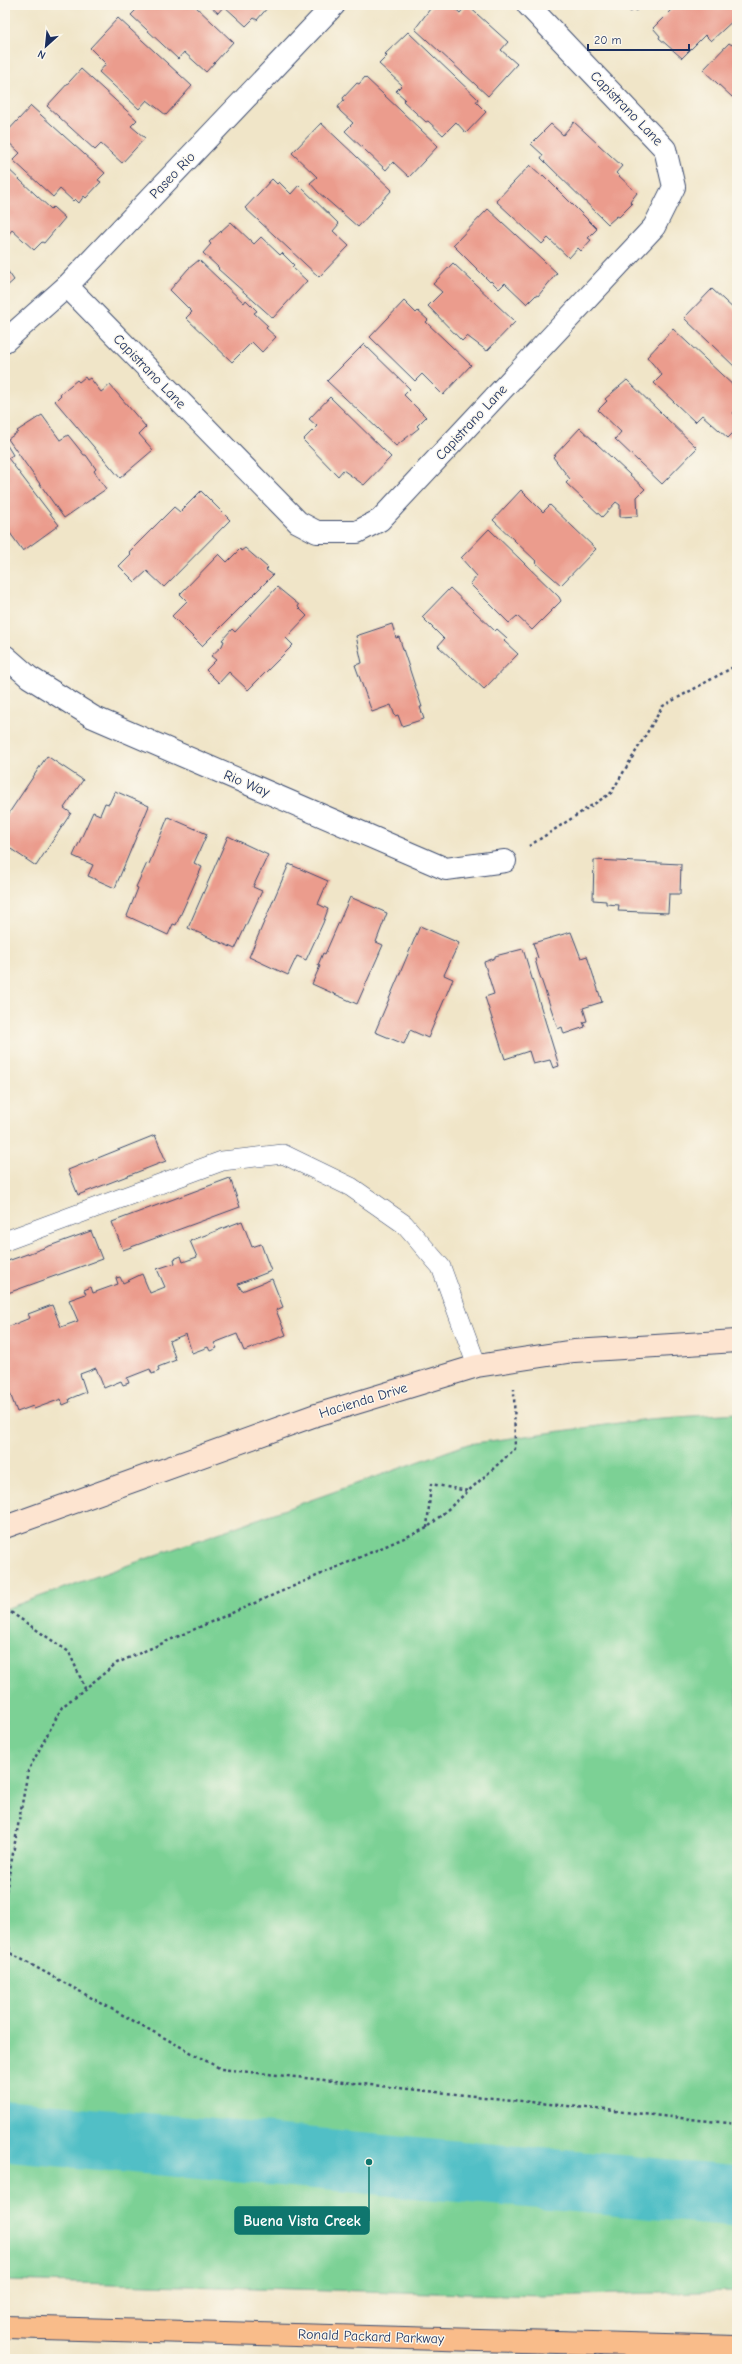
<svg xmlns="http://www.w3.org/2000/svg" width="742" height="2364" viewBox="0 0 742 2364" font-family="'Comic Neue',sans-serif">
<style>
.green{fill:#7bd195;stroke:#4b807a}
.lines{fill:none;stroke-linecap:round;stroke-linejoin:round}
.river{stroke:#51bfc6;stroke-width:61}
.building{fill:#eb9c8d}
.service-casing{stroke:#3b4a6e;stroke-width:20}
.minor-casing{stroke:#3b4a6e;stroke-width:24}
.secondary-casing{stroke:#3b4a6e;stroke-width:24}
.motorway-casing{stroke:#3b4a6e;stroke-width:24}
.path{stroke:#3b4a6e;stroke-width:2.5;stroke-dasharray:3 3;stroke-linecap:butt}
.service{stroke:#fff;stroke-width:19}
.minor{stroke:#fff;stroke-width:22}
.secondary{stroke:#fde4d0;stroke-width:22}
.motorway{stroke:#f9bc8a;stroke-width:22}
.labels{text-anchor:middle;stroke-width:3;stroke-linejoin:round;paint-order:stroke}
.street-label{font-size:14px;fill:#1b2f5e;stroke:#fbf7ec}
.leader{fill:none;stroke:#0f766e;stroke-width:1.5}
.callout-dot{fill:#0f766e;stroke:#fbf7ec;stroke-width:1.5}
.callout{fill:#0f766e;stroke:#0f766e;stroke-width:1.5}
.callout-label{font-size:15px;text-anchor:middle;font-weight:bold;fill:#fff}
</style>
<rect width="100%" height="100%" fill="#fbf7ec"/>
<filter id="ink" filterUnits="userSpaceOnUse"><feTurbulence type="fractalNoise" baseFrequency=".025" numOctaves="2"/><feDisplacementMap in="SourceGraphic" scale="8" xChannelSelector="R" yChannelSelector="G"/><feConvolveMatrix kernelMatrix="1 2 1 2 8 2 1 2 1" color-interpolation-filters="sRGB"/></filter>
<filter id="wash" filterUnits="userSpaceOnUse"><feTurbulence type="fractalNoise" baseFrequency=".012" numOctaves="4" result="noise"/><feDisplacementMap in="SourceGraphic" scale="16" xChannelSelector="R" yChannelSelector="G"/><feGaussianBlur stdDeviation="0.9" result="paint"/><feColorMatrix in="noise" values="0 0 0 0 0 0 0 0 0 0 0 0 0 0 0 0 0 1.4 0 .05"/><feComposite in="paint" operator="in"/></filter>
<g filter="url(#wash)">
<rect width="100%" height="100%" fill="#f0e5c8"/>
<!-- green -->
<polygon class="green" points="737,1413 737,2291 542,2296 5,2281 5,1609 468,1444 648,1419"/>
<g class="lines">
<!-- river -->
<polyline class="river" points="5,2131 737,2196"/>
</g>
<g id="blocks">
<!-- building -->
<g class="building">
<polygon points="141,5 194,5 233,42 206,72 184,52 178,59 131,15"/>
<polygon points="209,5 267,5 268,7 257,20 254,18 246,26 224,6 218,13"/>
<polygon points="433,5 451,5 460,13 467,5 508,42 501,50 517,64 488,96 415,29"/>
<polygon points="621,5 642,5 637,11 634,9 631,12"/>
<polygon points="676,5 737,5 737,17 711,41 705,35 682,58 659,38 660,36 653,28"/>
<polygon points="118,18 192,86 166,115 147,100 139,109 99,72 106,64 90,48"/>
<polygon points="408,32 478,99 476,102 486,112 466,133 456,122 443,135 428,121 426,122 403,101 405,99 396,91 402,85 379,64 387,56 385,54"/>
<polygon points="737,39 737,95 732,97 703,70 729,43 732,45"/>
<polygon points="81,69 137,120 131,126 145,138 122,163 101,144 95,150 47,106"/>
<polygon points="365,77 438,146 409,177 393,162 386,170 345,131 353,123 340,111 338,107 344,100 343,98 357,83 359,84"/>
<polygon points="31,106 105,173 98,180 101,182 86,198 84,196 79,203 75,199 73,201 60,189 53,197 13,160 20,153 5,139 5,134"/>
<polygon points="574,122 622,166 616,173 637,193 630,202 632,204 619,217 617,216 608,224 541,158 543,155 531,144 551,124 563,135"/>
<polygon points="321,123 392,190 358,227 318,192 310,183 317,177 292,153"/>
<polygon points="530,165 542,176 543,175 597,229 588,238 591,240 581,251 578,248 569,258 548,238 542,244 496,201"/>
<polygon points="5,166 51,209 53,207 65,218 44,243 42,242 34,250 12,230 7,236 5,234"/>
<polygon points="272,179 277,184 279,182 291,194 299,185 339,224 333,231 349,246 319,277 245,208"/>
<polygon points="488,209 557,273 538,296 536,295 527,304 505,283 499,289 491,281 490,282 453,245"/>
<polygon points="231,222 254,244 261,237 280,255 282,253 294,265 292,267 307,281 273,318 218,269 219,268 203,253 211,244 209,242"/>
<polygon points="199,260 244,303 246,300 257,311 254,313 268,326 266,328 276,337 262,352 252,342 232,362 186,318 192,312 170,290 188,269"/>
<polygon points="453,263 515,322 487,351 467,336 462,341 428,306 442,292 433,284"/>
<polygon points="5,267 14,280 5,288"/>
<polygon points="712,289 737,312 737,369 684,318"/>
<polygon points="404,301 416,313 418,311 428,320 426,322 471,365 443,395 422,374 415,381 370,337"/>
<polygon points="673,329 737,389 737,409 733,413 737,417 737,429 728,438 702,415 695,422 654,383 662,375 647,357"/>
<polygon points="364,344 410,389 404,395 426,417 417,426 419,428 396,446 327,381"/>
<polygon points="85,377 87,380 90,378 101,392 110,385 146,427 139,434 153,450 120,478 55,401 61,395 60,394 77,380 79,382"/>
<polygon points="627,380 697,448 662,484 615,439 621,432 598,410 607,401 605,399"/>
<polygon points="330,397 391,457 364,485 343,470 338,476 303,440 317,426 309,419"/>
<polygon points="42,415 60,440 68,435 84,455 86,455 96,469 94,471 106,489 64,518 8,439 18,432 17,431"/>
<polygon points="580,428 645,489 637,497 638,516 620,517 620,505 616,502 602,517 566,483 570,479 553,457"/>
<polygon points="5,442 13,455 8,458 59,525 23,551 10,533 5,537"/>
<polygon points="521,490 543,512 550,505 596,549 561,585 536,563 537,562 493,520"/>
<polygon points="201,491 230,520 164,587 147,571 135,582 119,566 131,554 129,552 174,507 180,512"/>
<polygon points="489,529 559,597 561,601 532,630 517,616 509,623 470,584 477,576 461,558"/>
<polygon points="245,548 268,568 266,570 273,575 202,646 172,616 187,601 180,594 219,554 227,562 240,549 241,551"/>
<polygon points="277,587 299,605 298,607 307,616 286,638 293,645 248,690 229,672 219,683 206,670 216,660 211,656 222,646 224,641 222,640 232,629 235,632"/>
<polygon points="450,588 495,631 497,629 507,638 504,641 518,654 484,689 438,646 444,639 422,617"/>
<polygon points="392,624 396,638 399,637 422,707 420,707 424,719 402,726 398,715 395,716 391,705 372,712 355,665 362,663 356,636"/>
<polygon points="47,756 83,780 64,808 71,813 36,866 5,845 5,819"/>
<polygon points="115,791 149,806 115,888 88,876 93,865 73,856 93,812 100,815 105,803 109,804"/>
<polygon points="168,817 207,834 194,863 202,867 176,925 173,924 168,935 127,916 138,888 136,887 147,863 149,864"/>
<polygon points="228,836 268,855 253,887 262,891 235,949 188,928"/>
<polygon points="594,860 681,864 680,894 669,894 668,913 618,911 619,905 606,904 606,901 593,900"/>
<polygon points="289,864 328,881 318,904 328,909 323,923 306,960 297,956 288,975 249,957"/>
<polygon points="350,897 387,913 376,942 383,945 357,1004 312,984 320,966 318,965 323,953 325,954"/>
<polygon points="420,926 459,943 444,975 453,979 428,1038 410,1030 404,1044 375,1032"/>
<polygon points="571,932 581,958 587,956 602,1002 583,1008 587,1021 583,1022 585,1027 564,1034 562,1027 558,1029 538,970 535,959 538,958 533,943"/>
<polygon points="523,949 559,1066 553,1068 550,1060 533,1064 529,1051 505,1059 485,997 494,994 484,962 495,958 495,956"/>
<polygon points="155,1135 166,1161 78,1195 68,1170"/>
<polygon points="230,1178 240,1207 123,1250 112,1222"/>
<polygon points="242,1221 252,1247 261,1244 271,1271 238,1284 242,1291 272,1279 283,1307 276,1310 286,1335 244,1351 237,1334 214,1343 217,1348 210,1351 208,1347 192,1353 186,1334 169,1341 176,1360 158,1367 159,1371 152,1374 150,1369 127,1378 129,1383 123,1385 121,1381 104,1388 96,1368 80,1374 86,1392 69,1399 70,1402 63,1405 61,1399 34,1409 33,1406 17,1412 5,1380 5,1328 30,1318 28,1314 52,1305 61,1327 78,1321 69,1300 86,1294 84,1290 91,1287 93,1293 118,1284 116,1278 120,1277 123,1283 142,1274 150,1293 165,1287 157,1269 175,1263 174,1259 181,1256 183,1262 197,1257 190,1241"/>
<polygon points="91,1231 102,1259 5,1294 5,1262"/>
</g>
</g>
</g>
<g filter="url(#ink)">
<use href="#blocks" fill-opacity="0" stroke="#3b4a6e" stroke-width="1"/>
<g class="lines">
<defs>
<polyline id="service" points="5,1241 222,1161 283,1154 351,1187 404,1224 441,1267 477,1366"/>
<g id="minor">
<polyline points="67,286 298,522 317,532 357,532 380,520 654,227 674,187 665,149 528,5"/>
<polyline points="5,341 67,286 334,5"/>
<polyline points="5,656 29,677 93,717 446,869 505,861"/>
</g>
<polyline id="secondary" points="5,1527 313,1416 477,1366 574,1351 737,1341"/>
<polyline id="motorway" points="5,2327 737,2347"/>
</defs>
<!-- service casing -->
<use href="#service" class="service-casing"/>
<!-- minor casing -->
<use href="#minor" class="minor-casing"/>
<!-- secondary casing -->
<use href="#secondary" class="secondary-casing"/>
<!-- motorway casing -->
<use href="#motorway" class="motorway-casing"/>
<!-- path -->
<g class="path">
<polyline points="529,846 611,793 663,706 737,665"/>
<polyline points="427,1528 431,1484 468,1491"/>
<polyline points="6,1609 69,1652 85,1688"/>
<polyline points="5,1897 28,1771 62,1707 117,1663 427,1528 515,1449 514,1389"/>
<polyline points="5,1917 10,1953"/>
<polyline points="5,1954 10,1953 221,2069 737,2124"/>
</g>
<!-- service -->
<use href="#service" class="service"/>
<!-- minor -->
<use href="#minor" class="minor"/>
<!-- secondary -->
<use href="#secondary" class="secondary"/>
<!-- motorway -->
<use href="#motorway" class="motorway"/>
</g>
</g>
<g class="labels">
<!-- street labels -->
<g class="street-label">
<text transform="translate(627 108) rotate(46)" y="5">Capistrano Lane</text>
<text transform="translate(172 175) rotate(-46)" y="5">Paseo Rio</text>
<text transform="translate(150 371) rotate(46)" y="5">Capistrano Lane</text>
<text transform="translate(471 422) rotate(-47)" y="5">Capistrano Lane</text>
<text transform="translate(247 783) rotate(23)" y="5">Rio Way</text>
<text transform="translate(363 1400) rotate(-17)" y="5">Hacienda Drive</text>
<text transform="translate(371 2336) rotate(2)" y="5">Ronald Packard Parkway</text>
</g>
</g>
<!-- callouts -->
<path class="leader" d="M369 2162L369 2221"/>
<circle class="callout-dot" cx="369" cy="2162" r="4"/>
<rect class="callout" x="235" y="2207" width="134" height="27" rx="4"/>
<g class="callout-label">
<text x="302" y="2226">Buena Vista Creek</text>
</g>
<!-- margin -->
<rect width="742" height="2364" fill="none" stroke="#fbf7ec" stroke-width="20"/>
<!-- north arrow -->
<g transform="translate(46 46) rotate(207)" stroke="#fbf7ec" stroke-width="3" paint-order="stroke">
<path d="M0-3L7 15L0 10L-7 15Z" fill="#1b2f5e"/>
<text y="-6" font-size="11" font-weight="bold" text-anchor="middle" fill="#1b2f5e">N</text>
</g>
<!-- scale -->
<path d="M588 44v6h101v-6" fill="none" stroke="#1b2f5e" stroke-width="2"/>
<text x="594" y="44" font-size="12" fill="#1b2f5e" stroke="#fbf7ec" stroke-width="3" paint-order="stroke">20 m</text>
</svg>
